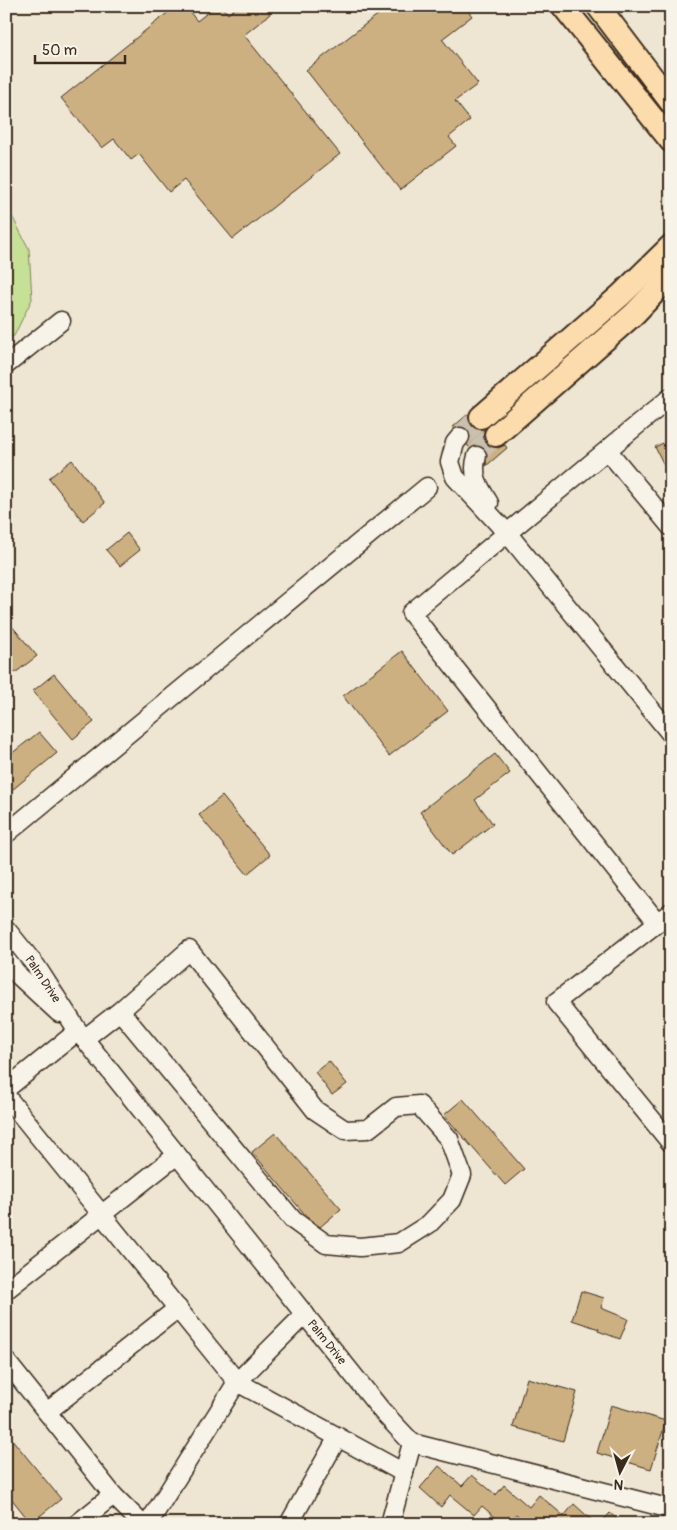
<svg xmlns="http://www.w3.org/2000/svg" width="677" height="1530" viewBox="0 0 677 1530" font-family="Pangolin,sans-serif">
<style>
.green{fill:#c6e096;stroke:#80855a}
.building{fill:#ccb081;stroke:#3b2a1e}
.lines{fill:none;stroke-linecap:round;stroke-linejoin:round}
.major-tunnel{stroke:#cac0af;stroke-width:22;stroke-dasharray:22 11;stroke-linecap:butt}
.minor-casing{stroke:#3b2a1e;stroke-width:21}
.major-casing{stroke:#3b2a1e;stroke-width:26}
.minor{stroke:#f7f3e8;stroke-width:18}
.major{stroke:#fcdcac;stroke-width:22}
.labels{text-anchor:middle;stroke-width:4;stroke-linejoin:round;paint-order:stroke}
.street-label{font-size:12px;fill:#3b2a1e;stroke:#f7f3e8}
</style>
<rect width="100%" height="100%" fill="#eee6d3"/>
<filter id="ink" filterUnits="userSpaceOnUse"><feTurbulence type="fractalNoise" baseFrequency=".02" numOctaves="2"/><feDisplacementMap in="SourceGraphic" scale="10" xChannelSelector="R" yChannelSelector="G"/><feConvolveMatrix kernelMatrix="1 2 1 2 8 2 1 2 1" color-interpolation-filters="sRGB"/></filter>
<g filter="url(#ink)">
<!-- green -->
<polygon class="green" points="6,215 12,216 29,249 32,299 14,336 6,339"/>
<!-- building -->
<g class="building">
<polygon points="176,6 185,6 197,21 216,6 221,6 228,14 238,6 264,6 270,14 244,35 340,154 233,239 184,180 169,192 139,154 131,160 114,139 102,148 61,98"/>
<polygon points="389,6 464,6 472,16 442,39 478,84 455,101 470,120 449,137 456,146 400,190 306,70"/>
<polygon points="468,414 471,426 477,430 484,430 483,437 486,444 498,448 505,445 507,448 486,466 487,453 485,449 479,446 470,448 467,445 470,438 467,429 461,427 453,427"/>
<polygon points="671,439 671,479 655,447"/>
<polygon points="72,460 105,503 83,521 49,478"/>
<polygon points="127,533 140,550 120,566 106,550"/>
<polygon points="6,619 37,656 15,673 6,662"/>
<polygon points="402,651 448,711 389,756 343,696"/>
<polygon points="54,674 94,722 73,739 33,691"/>
<polygon points="39,732 57,753 12,790 6,782 6,758"/>
<polygon points="495,754 510,773 475,800 493,824 452,855 420,812"/>
<polygon points="222,796 270,855 247,874 199,815"/>
<polygon points="329,1061 347,1084 332,1095 315,1072"/>
<polygon points="463,1099 524,1169 505,1185 444,1115"/>
<polygon points="275,1133 341,1209 320,1227 308,1218 252,1152"/>
<polygon points="581,1291 604,1298 601,1308 628,1319 620,1339 598,1331 599,1329 572,1320"/>
<polygon points="527,1378 577,1392 563,1441 513,1427"/>
<polygon points="611,1405 666,1421 651,1469 597,1453"/>
<polygon points="6,1432 61,1499 31,1523 6,1492"/>
<polygon points="439,1466 462,1486 472,1475 496,1495 504,1485 529,1507 539,1495 564,1516 574,1504 596,1524 527,1524 516,1514 508,1524 503,1524 482,1506 474,1515 450,1495 441,1507 420,1488"/>
<polygon points="610,1513 622,1524 600,1524"/>
</g>
<g class="lines">
<!-- major-tunnel -->
<g class="major-tunnel">
<polyline points="460,437 481,417"/>
<polyline points="477,456 483,446 496,435"/>
</g>
<defs>
<g id="minor">
<polyline points="6,365 61,321"/>
<polyline points="460,437 455,443 450,462 455,477 508,534 671,734"/>
<polyline points="608,451 671,527"/>
<path d="M477 456C471 475 479 487 489 503"/>
<polyline points="6,834 427,487"/>
<polyline points="671,912 556,1002 671,1143"/>
<polyline points="657,922 411,613 671,397"/>
<polyline points="6,929 36,966 78,1031 382,1411 412,1443 671,1509"/>
<polyline points="6,960 19,976 59,1013"/>
<polyline points="84,1039 120,1011 293,1220 326,1244 360,1247 399,1243 429,1224 452,1200 462,1175 449,1139 419,1105 396,1107 368,1129 345,1130 315,1110 189,950 120,1011"/>
<polyline points="6,1089 78,1031"/>
<polyline points="6,1096 237,1382 404,1473"/>
<polyline points="6,1290 177,1155"/>
<polyline points="6,1361 113,1495 142,1524"/>
<polyline points="47,1412 178,1308"/>
<polyline points="77,1524 113,1495"/>
<polyline points="148,1524 237,1382 305,1314"/>
<polyline points="289,1524 338,1437"/>
<polyline points="390,1524 412,1443"/>
</g>
<g id="major">
<polyline points="563,6 671,141"/>
<polyline points="598,6 671,102"/>
<polyline points="481,417 621,295 671,246"/>
<polyline points="496,435 634,314 671,275"/>
</g>
</defs>
<!-- minor casing -->
<use href="#minor" class="minor-casing"/>
<!-- major casing -->
<use href="#major" class="major-casing"/>
<!-- minor -->
<use href="#minor" class="minor"/>
<!-- major -->
<use href="#major" class="major"/>
</g>
</g>
<g class="labels">
<!-- street labels -->
<g class="street-label">
<text transform="translate(43 979) rotate(56)" y="4">Palm Drive</text>
<text transform="translate(327 1342) rotate(51)" y="4">Palm Drive</text>
</g>
</g>
<!-- margin -->
<rect width="677" height="1530" fill="none" stroke="#f7f3e8" stroke-width="25"/>
<rect x="12" y="12" width="652" height="1505" fill="none" stroke="#3b2a1e" stroke-width="2" filter="url(#ink)"/>
<!-- north arrow -->
<g transform="translate(620 1472) rotate(186)" stroke="#f7f3e8" stroke-width="4" paint-order="stroke">
<path d="M0-4L9 19L0 12L-9 19Z" fill="#3b2a1e"/>
<text y="-8" font-size="14" font-weight="bold" text-anchor="middle" fill="#3b2a1e">N</text>
</g>
<!-- scale -->
<path d="M35 55v8h90v-8" fill="none" stroke="#3b2a1e" stroke-width="2.5"/>
<text x="42" y="55" font-size="15" fill="#3b2a1e" stroke="#f7f3e8" stroke-width="4" paint-order="stroke">50 m</text>
</svg>
